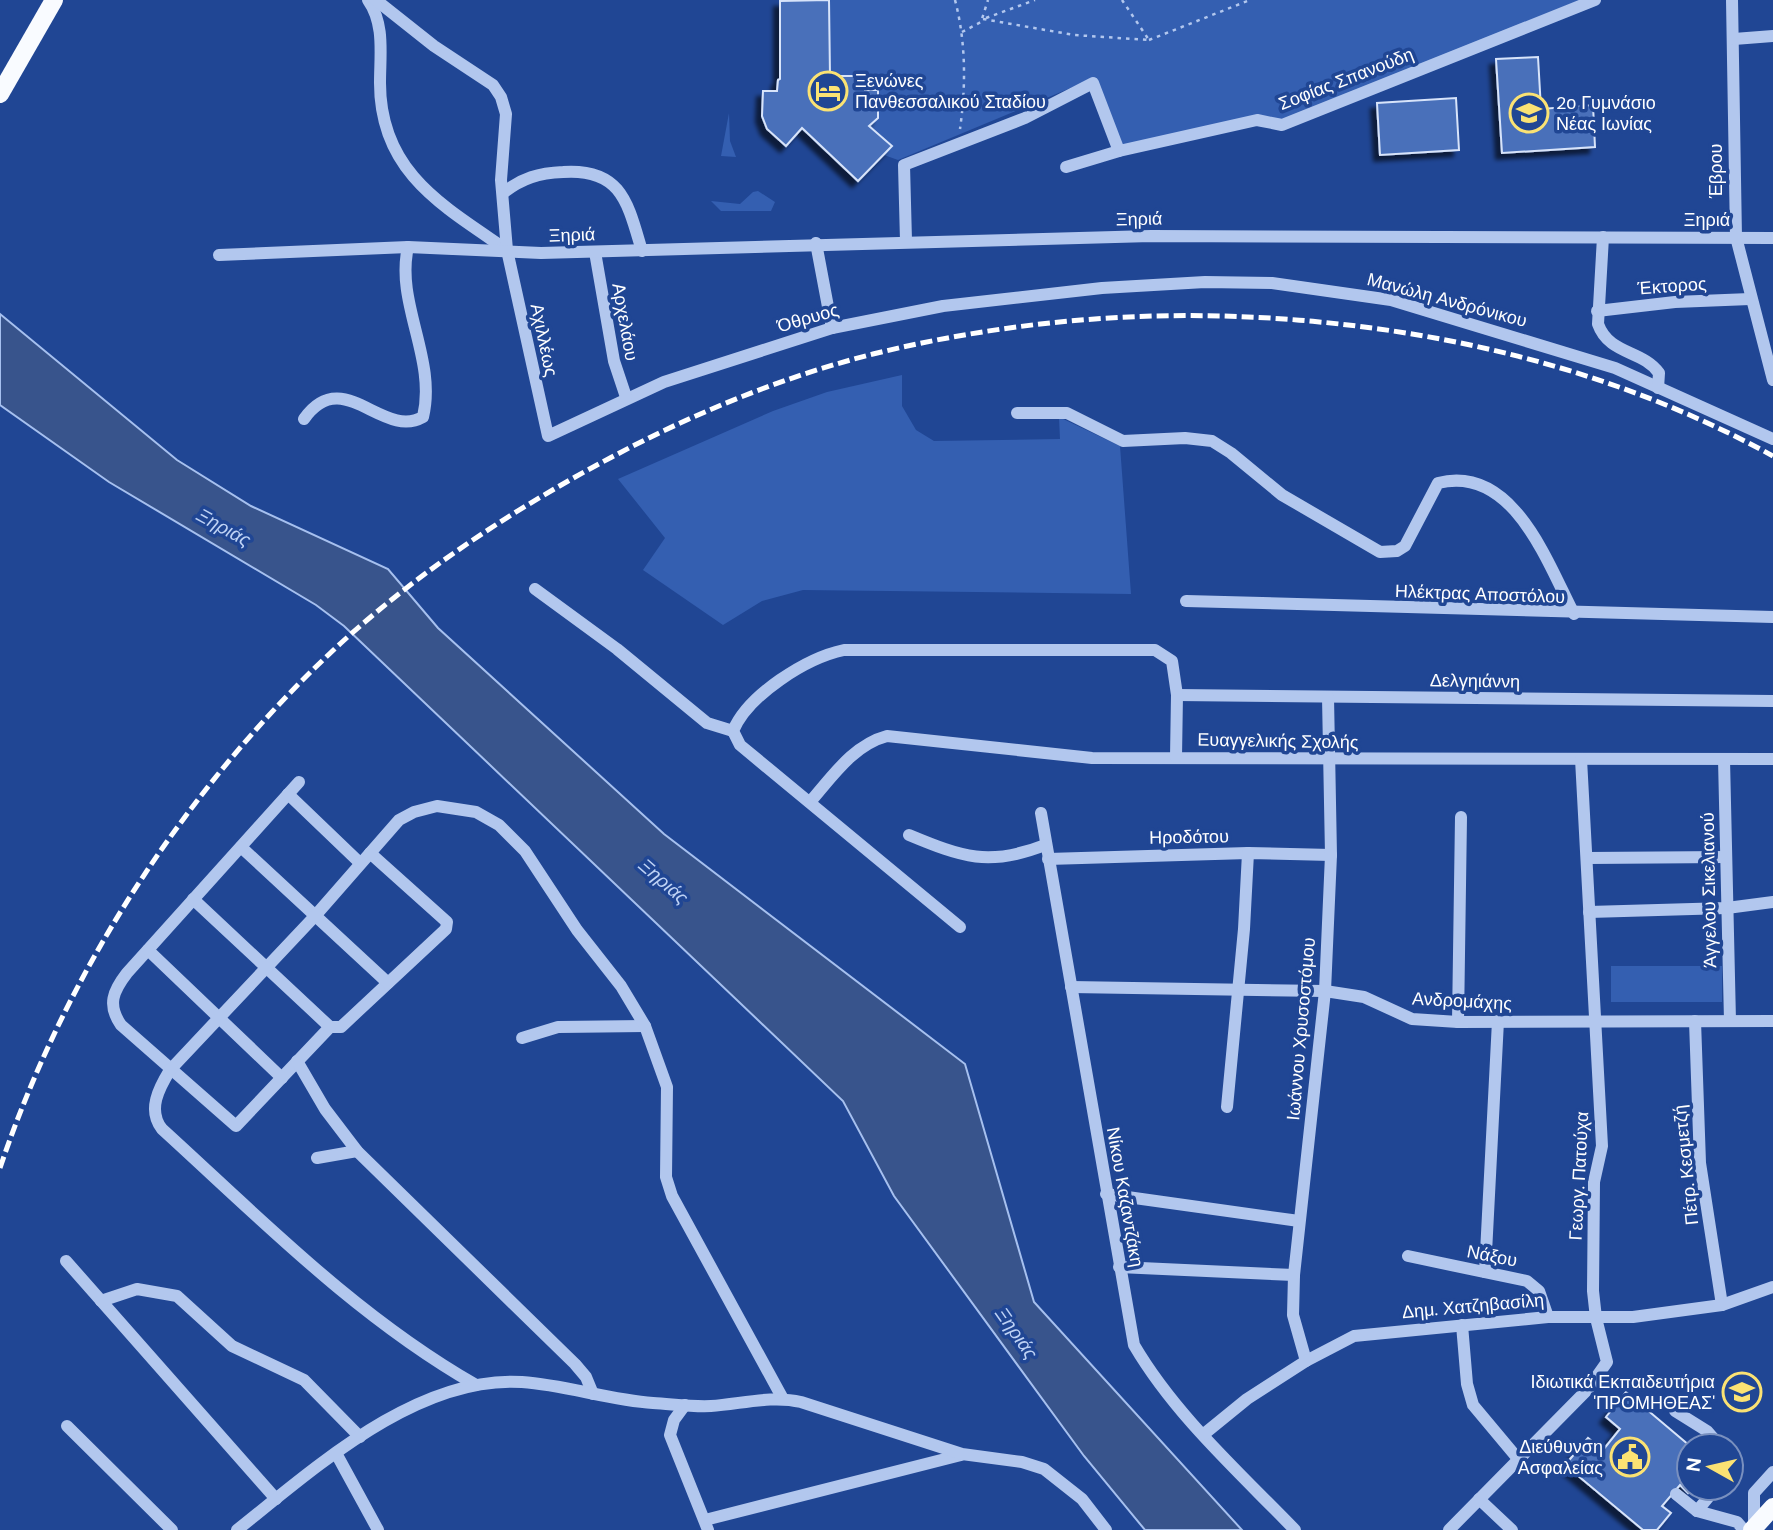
<svg xmlns="http://www.w3.org/2000/svg" width="1773" height="1530" viewBox="0 0 1773 1530" font-family="'DM Sans',sans-serif">
<style>
.green{fill:#345fb1}
.water{fill:#38548c;stroke:#a6c0ef;stroke-width:2}
.building{fill:#4870ba;stroke:#d8e4fa;stroke-width:2;filter:url(#shadow)}
.lines{fill:none;stroke-linecap:round;stroke-linejoin:round}
.path{stroke:#b2c7ee;stroke-width:2.5;stroke-dasharray:3.5 5;stroke-linecap:butt}
.minor{stroke:#b2c7ee;stroke-width:12}
.major{stroke:#f9fbff;stroke-width:18}
.rail{stroke:#fff;stroke-width:5;stroke-dasharray:12 5;stroke-linecap:butt}
.labels{text-anchor:middle;stroke-width:7;stroke-linejoin:round;paint-order:stroke}
.street-label{font-size:18px;fill:#fff;stroke:#204694}
.poi-label{font-size:18px;fill:#fff;stroke:#204694;text-anchor:start}
.water-label{font-size:19px;font-style:italic;fill:#bed2f5;stroke:#204694}
</style>
<defs>
<filter id="shadow"><feDropShadow dx="-6" dy="6" stdDeviation="2" flood-color="#0009"/></filter>
</defs>
<rect width="100%" height="100%" fill="#204694"/>
<!-- green -->
<g class="green">
<polygon points="829,0 1583,0 1282,121 1122,146 1092,79 898,160 884,155 892,146 869,126 878,118 865,90 864,76 830,76"/>
<polygon points="729,113 730,141 736,157 721,156"/>
<polygon points="758,191 775,202 771,211 721,211 711,201 740,204 753,192"/>
<polygon points="902,375 902,406 916,430 934,441 1060,439 1059,417 1120,446 1131,594 803,590 762,601 723,625 643,570 665,538 618,479 773,411 827,392"/>
<rect x="1611" y="966" width="111" height="36"/>
</g>
<!-- water -->
<polygon class="water" points="0,314 177,460 251,506 388,569 438,628 664,834 965,1064 1034,1302 1242,1530 1145,1530 1084,1456 894,1196 843,1101 344,626 316,605 109,482 0,405"/>
<!-- building -->
<g class="building">
<polygon points="829,0 830,76 865,76 865,90 878,90 878,118 869,126 892,146 858,181 802,128 786,146 767,129 762,116 763,91 777,91 778,80 780,79 780,1"/>
<polygon points="1538,57 1541,109 1593,105 1595,147 1502,153 1496,59"/>
<polygon points="1456,98 1459,150 1380,155 1377,103"/>
<polygon points="1626,1392 1690,1446 1689,1488 1692,1488 1688,1493 1680,1485 1662,1506 1671,1513 1657,1530 1643,1530 1565,1465 1588,1438 1603,1450 1620,1429 1606,1417"/>
</g>
<g class="lines">
<!-- path -->
<g class="path">
<path d="M955 0C966 42 966 86 960 129"/>
<polyline points="986,18 1035,0"/>
<polyline points="983,19 1074,35 1149,40 1122,0"/>
<polyline points="962,32 981,22 988,0"/>
<polyline points="1149,40 1250,0"/>
</g>
<!-- minor -->
<g class="minor">
<path d="M368 0C385 24 380 54 380 83 380 172 443 206 507 250"/>
<polyline points="376,0 434,46 493,85 501,97 506,114 501,180 507,250 548,436 664,382 832,328 943,306 1102,288 1205,282 1272,283 1391,300 1615,368 1773,439"/>
<polyline points="1732,0 1736,237 1773,380"/>
<polyline points="1734,39 1773,36"/>
<polyline points="1066,167 1119,151"/>
<path d="M503 193C522 178 539 173 563 172 622 168 628 204 642 251"/>
<path d="M1603 237 1598 324C1609 355 1643 350 1659 373L1658 388"/>
<polyline points="906,241 904,165 1025,118 1093,83 1119,151 1257,120 1282,125 1595,0"/>
<polyline points="816,243 832,328"/>
<polyline points="595,252 614,361 626,397"/>
<polyline points="219,255 408,247 541,253 1151,236 1773,238"/>
<polyline points="1597,311 1675,302 1750,299"/>
<path d="M1017 413H1067L1123 441 1185 438 1212 441 1231 453 1282 495 1380 552 1397 551 1405 546 1438 483C1513 464 1547 562 1574 614"/>
<path d="M304 419C343 364 382 440 423 417 437 359 395 303 408 247"/>
<polyline points="535,589 617,649 707,723 733,731"/>
<polyline points="1186,601 1773,617"/>
<polyline points="1177,695 1773,701"/>
<polyline points="1724,759 1730,1021"/>
<path d="M299 782 127 973C113 991 107 1005 121 1025L236 1126 330 1027H341L446 929 447 922 370 853"/>
<polyline points="288,794 360,863"/>
<path d="M810 802C832 777 853 745 887 736L1092 758 1773 759"/>
<path d="M1041 813 1134 1345C1175 1415 1239 1472 1295 1530"/>
<path d="M909 835C962 857 989 867 1045 845"/>
<polyline points="241,847 388,983"/>
<polyline points="1587,858 1726,857"/>
<polyline points="1048,859 1248,853 1331,855"/>
<polyline points="193,899 330,1027"/>
<polyline points="1589,912 1727,908 1773,902"/>
<path d="M960 927 740 745 733 731C748 695 806 658 844 650H1155L1172 661 1177 695 1176 757"/>
<polyline points="148,950 282,1078"/>
<polyline points="1071,987 1325,991 1364,997 1412,1019 1458,1022 1773,1021"/>
<polyline points="1695,1021 1700,1163 1722,1305"/>
<polyline points="1458,1022 1461,817"/>
<polyline points="522,1038 558,1027 645,1026"/>
<polyline points="297,1061 325,1109 357,1151 575,1364 586,1377 593,1394"/>
<polyline points="1227,1107 1244,929 1248,853"/>
<polyline points="317,1158 357,1151"/>
<polyline points="1106,1194 1299,1221"/>
<polyline points="1408,1256 1527,1281 1539,1291 1548,1317"/>
<polyline points="66,1261 276,1499"/>
<polyline points="1119,1267 1294,1275"/>
<polyline points="1485,1272 1498,1021"/>
<polyline points="101,1301 137,1289 177,1296 232,1346 304,1380 360,1437"/>
<polyline points="1462,1325 1467,1384 1473,1405 1519,1460"/>
<polyline points="1306,1361 1293,1315 1294,1275 1325,991 1331,855 1328,697"/>
<path d="M476 1385C357 1317 262 1220 162 1129 147 1110 159 1088 170 1070L315 916 399 820 414 812 437 806 476 812 499 825 525 851 577 930 621 986 645 1026 667 1087 666 1177 672 1196 783 1399"/>
<polyline points="685,1405 674,1420 670,1435 708,1530"/>
<polyline points="1675,1411 1707,1431 1720,1446"/>
<polyline points="67,1426 172,1530"/>
<polyline points="1204,1434 1247,1399 1306,1361 1354,1336 1548,1317 1633,1317 1722,1305 1773,1287"/>
<polyline points="337,1455 378,1530"/>
<polyline points="1676,1494 1697,1511 1737,1522 1744,1530"/>
<polyline points="1479,1499 1512,1530"/>
<polyline points="1697,1511 1716,1488"/>
<polyline points="705,1520 961,1455"/>
<polyline points="1754,1528 1754,1493 1773,1472"/>
<path d="M237 1530C315 1468 417 1375 522 1382 566 1385 609 1400 653 1403 672 1404 692 1407 711 1406 741 1404 772 1395 801 1402L962 1454 1022 1462 1044 1469 1082 1499 1106 1530"/>
<polyline points="1449,1530 1588,1389 1607,1362 1596,1318 1593,1291 1594,1182 1602,1146 1581,759"/>
</g>
<!-- major -->
<g class="major">
<polyline points="0,94 54,0"/>
<polyline points="1752,1530 1773,1507"/>
</g>
<!-- rail -->
<path class="rail" d="M0 1168C66 971 188 784 341 643 421 570 514 509 610 458 692 414 782 377 873 354 1008 321 1145 309 1284 319 1454 331 1622 373 1773 456"/>
</g>
<!-- icons -->
<defs>
<symbol id="hotel-ring" viewBox="-11 -11 22 22"><circle r="9.5" fill="#204694" stroke="#fbe273" stroke-width="1.5"/><path d="M-6-4.5h1.5V1H6V5H4.5V3h-9V5H-6ZM-4 0a1.8 1.8 0 1 1 3.6 0ZM.5 0V-2.5h3Q6-2.5 6 0Z" fill="#fbe273"/></symbol>
<symbol id="school-ring" viewBox="-11 -11 22 22"><circle r="9.5" fill="#204694" stroke="#fbe273" stroke-width="1.5"/><path d="M0-5L7-2L0 1L-7-2ZM-4 1L0 2.5L4 1V4Q0 6-4 4Z" fill="#fbe273"/></symbol>
<symbol id="civic-ring" viewBox="-11 -11 22 22"><circle r="9.5" fill="#204694" stroke="#fbe273" stroke-width="1.5"/><path d="M-.6-6.5H3V-4.5H.6V-3L4-1V1h2V6H-6V1h2V-1L-.6-3ZM-1.2 2.5V6h2.4V2.5Z" fill="#fbe273"/></symbol>
</defs>
<g fill-rule="evenodd">
<use href="#hotel-ring" x="806" y="69" width="44" height="44"/>
<use href="#school-ring" x="1507" y="91" width="44" height="44"/>
<use href="#school-ring" x="1720" y="1370" width="44" height="44"/>
<use href="#civic-ring" x="1608" y="1435" width="44" height="44"/>
</g>
<g class="labels">
<!-- street labels -->
<g class="street-label">
<text transform="translate(1346 79) rotate(-21)" y="6">Σοφίας Σπανούδη</text>
<text transform="translate(1716 171) rotate(-90)" y="6">Έβρου</text>
<text transform="translate(1139 219) rotate(-1)" y="6">Ξηριά</text>
<text x="1707" y="226">Ξηριά</text>
<text transform="translate(572 235) rotate(-2)" y="6">Ξηριά</text>
<text transform="translate(1672 286) rotate(-4)" y="6">Έκτορος</text>
<text transform="translate(1447 300) rotate(15)" y="6">Μανώλη Ανδρόνικου</text>
<text transform="translate(808 318) rotate(-16)" y="6">Όθρυος</text>
<text transform="translate(625 322) rotate(80)" y="6">Αρχελάου</text>
<text transform="translate(544 340) rotate(78)" y="6">Αχιλλέως</text>
<text transform="translate(1480 594) rotate(2)" y="6">Ηλέκτρας Αποστόλου</text>
<text transform="translate(1475 681) rotate(1)" y="6">Δελγηιάννη</text>
<text transform="translate(1278 741) rotate(1)" y="6">Ευαγγελικής Σχολής</text>
<text transform="translate(1189 837) rotate(-1)" y="6">Ηροδότου</text>
<text transform="translate(1709 890) rotate(-91)" y="6">Άγγελου Σικελιανού</text>
<text transform="translate(1462 1001) rotate(3)" y="6">Ανδρομάχης</text>
<text transform="translate(1301 1029) rotate(-85)" y="6">Ιωάννου Χρυσοστόμου</text>
<text transform="translate(1686 1165) rotate(-96)" y="6">Πέτρ. Κεσμετζή</text>
<text transform="translate(1579 1176) rotate(-87)" y="6">Γεωργ. Πατούχα</text>
<text transform="translate(1125 1197) rotate(80)" y="6">Νίκου Καζαντζάκη</text>
<text transform="translate(1492 1256) rotate(11)" y="6">Νάξου</text>
<text transform="translate(1473 1306) rotate(-5)" y="6">Δημ. Χατζηβασίλη</text>
</g>
<!-- poi labels -->
<g class="poi-label">
<text x="855" y="87">Ξενώνες<tspan x="855" dy="21">Πανθεσσαλικού Σταδίου</tspan></text>
<text x="1556" y="109">2ο Γυμνάσιο<tspan x="1556" dy="21">Νέας Ιωνίας</tspan></text>
<text x="1715" y="1388" text-anchor="end">Ιδιωτικά Εκπαιδευτήρια<tspan x="1715" dy="21">'ΠΡΟΜΗΘΕΑΣ'</tspan></text>
<text x="1603" y="1453" text-anchor="end">Διεύθυνση<tspan x="1603" dy="21">Ασφαλείας</tspan></text>
</g>
<!-- water labels -->
<g class="water-label">
<text transform="translate(224 527) rotate(29)" y="7">Ξηριάς</text>
<text transform="translate(664 881) rotate(41)" y="7">Ξηριάς</text>
<text transform="translate(1017 1333) rotate(55)" y="7">Ξηριάς</text>
</g>
</g>
<!-- north arrow -->
<g transform="translate(1710 1467) rotate(278)"><circle r="33" fill="#204694" stroke="#7990bf" stroke-width="2"/>
<path d="M0-5L12 26L0 18L-12 26Z" fill="#fbe273"/>
<text y="-10" font-size="19" font-weight="bold" text-anchor="middle" fill="#ffffff">N</text>
</g>
</svg>
